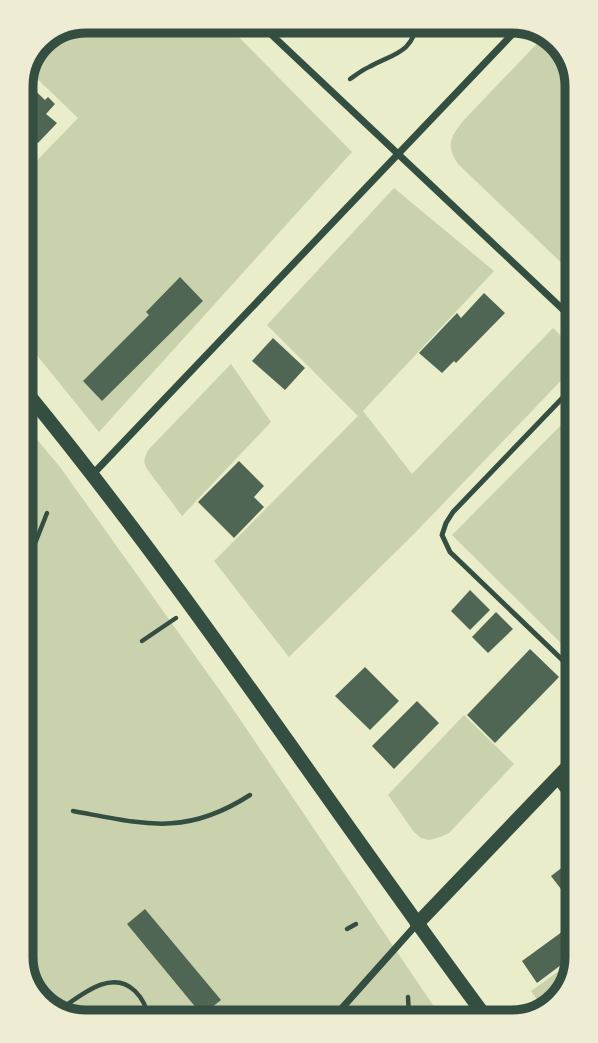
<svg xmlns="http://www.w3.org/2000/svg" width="598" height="1043" viewBox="0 0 598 1043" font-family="'Source Sans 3',sans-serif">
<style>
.green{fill:#cad2ad}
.building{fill:#4f6655}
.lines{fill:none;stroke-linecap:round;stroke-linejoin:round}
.path{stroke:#344e41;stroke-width:4.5}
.service{stroke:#344e41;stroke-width:5}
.minor{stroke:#344e41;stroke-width:7}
.secondary{stroke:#344e41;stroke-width:14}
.rim{fill:none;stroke:#344e41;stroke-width:9}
</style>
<rect width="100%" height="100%" fill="#e9edc9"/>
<!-- green -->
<g class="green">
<polygon points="86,21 223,21 352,152 99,432 23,338 22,176 78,118 27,69 40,40"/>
<path d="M548 32 570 58 572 273 458 164C446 146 450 137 463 121Z"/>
<polygon points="394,188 494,271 363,411 412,474 553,328 573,347 573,368 415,533 289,657 214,561 358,416 267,325"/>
<path d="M231 364 271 422 182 516 147 469C142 461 145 455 150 448Z"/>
<polygon points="573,413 575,657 452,535"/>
<polygon points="24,424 60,467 231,706 441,1017 83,1022 50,1011 28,985"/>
<polygon points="464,715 514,764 449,833 440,837 429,840 421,838 414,832 388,795"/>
<polygon points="577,958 566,993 545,1011 531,991"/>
</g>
<!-- building -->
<g class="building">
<polygon points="23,79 45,100 48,97 55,104 46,114 57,123 38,143 28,134 24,138 22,136"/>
<polygon points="180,277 203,301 102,401 83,381 149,315 146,312"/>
<polygon points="484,293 505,313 456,363 454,361 442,373 419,353 457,313 461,318"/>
<polygon points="273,338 305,368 285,390 252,361"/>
<polygon points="239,461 264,486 254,497 264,507 234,538 198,502"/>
<polygon points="470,590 490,610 470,630 451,611"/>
<polygon points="496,612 513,629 488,653 472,637"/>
<polygon points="530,649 559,677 495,743 467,715"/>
<polygon points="365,667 399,701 370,730 335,696"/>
<polygon points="417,701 439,723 394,769 372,746"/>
<polygon points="576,857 577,910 551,876"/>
<polygon points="145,909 221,1000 202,1015 127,924"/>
<polygon points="577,921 577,953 537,983 522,961"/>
</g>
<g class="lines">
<!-- path -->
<g class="path">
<path d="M350 79C356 75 362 70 369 67 394 53 412 54 418 21"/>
<polyline points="25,557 34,546 47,513"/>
<polyline points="25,571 25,581"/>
<polyline points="142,641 176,618"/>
<path d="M73 811C144 824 185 837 250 795"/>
<polyline points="347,929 356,924"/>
<polyline points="408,997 409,1017"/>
<path d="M55 1013C78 998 110 967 135 991 143 999 148 1009 148 1021"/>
</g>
<!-- service -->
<g class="service">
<polyline points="573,387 453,512 446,523 442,535 450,552 575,672"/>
<polyline points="555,780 576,808"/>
</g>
<!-- minor -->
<g class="minor">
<polyline points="257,21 572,318"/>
<polyline points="93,474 523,23"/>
<polyline points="333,1018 417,924"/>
</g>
<!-- secondary -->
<g class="secondary">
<path d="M23 388C188 589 330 807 485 1016"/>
<polyline points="417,924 576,758"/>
</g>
</g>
<!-- crop -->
<path d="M0 0H598V1043H0ZM86 33H512A53 53 0 0 1 565 86V957A53 53 0 0 1 512 1010H86A53 53 0 0 1 33 957V86A53 53 0 0 1 86 33Z" fill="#eeecd3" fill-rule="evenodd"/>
<path class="rim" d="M86 33H512A53 53 0 0 1 565 86V957A53 53 0 0 1 512 1010H86A53 53 0 0 1 33 957V86A53 53 0 0 1 86 33Z"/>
</svg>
